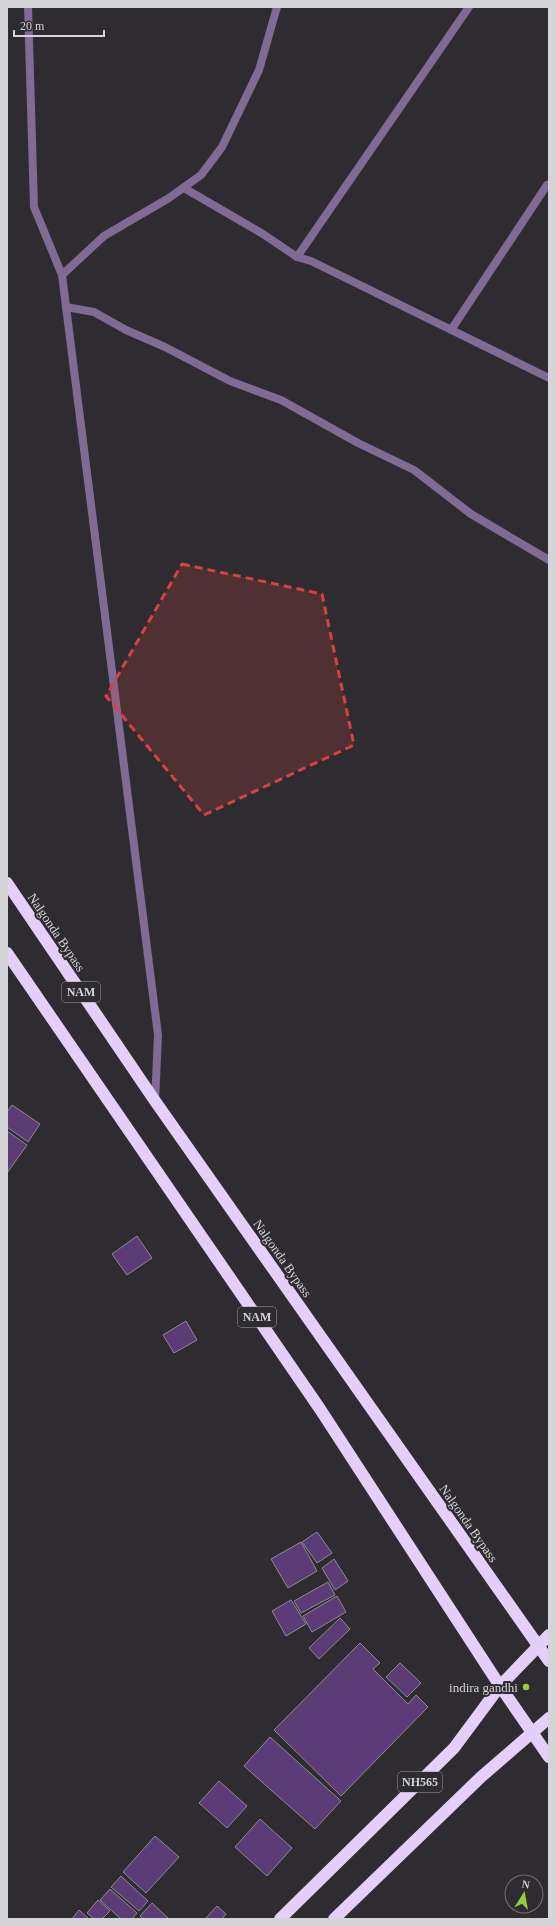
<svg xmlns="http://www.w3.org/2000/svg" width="556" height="1926" viewBox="0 0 556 1926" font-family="Georgia,serif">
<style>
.building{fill:#5c3c77;stroke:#8d8b8f}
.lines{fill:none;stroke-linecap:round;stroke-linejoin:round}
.street{stroke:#806a96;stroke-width:8}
.highway{stroke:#e4cefa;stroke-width:12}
.marked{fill:#d64242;fill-opacity:0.2;stroke:#d64242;stroke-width:3;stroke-dasharray:8 5;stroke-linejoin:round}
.poi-dot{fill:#97cc38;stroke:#2e2c30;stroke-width:1.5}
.labels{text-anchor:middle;stroke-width:4;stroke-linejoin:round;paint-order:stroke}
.shield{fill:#2e2c30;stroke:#a3a2a4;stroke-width:1}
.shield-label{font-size:12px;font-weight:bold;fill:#d5d4d6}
.street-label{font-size:13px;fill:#d5d4d6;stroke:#2e2c30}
.poi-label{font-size:13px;fill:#d5d4d6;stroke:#2e2c30;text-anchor:end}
</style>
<rect width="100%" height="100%" fill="#2e2c30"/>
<!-- building -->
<g class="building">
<polygon points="12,1105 40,1124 28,1142 7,1127 7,1112"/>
<polygon points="7,1131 27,1145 7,1173"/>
<polygon points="137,1236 152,1258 127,1275 112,1254"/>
<polygon points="186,1321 197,1340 174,1353 163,1335"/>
<polygon points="317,1532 332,1553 317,1563 302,1542"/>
<polygon points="301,1542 317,1571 288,1588 271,1559"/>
<polygon points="334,1559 348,1581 335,1590 322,1568"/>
<polygon points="328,1582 335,1595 301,1613 294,1601"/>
<polygon points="337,1596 346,1612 312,1632 303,1616"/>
<polygon points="291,1600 306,1624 286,1636 272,1611"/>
<polygon points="340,1618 350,1629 319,1659 309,1648"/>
<polygon points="360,1643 380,1663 373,1669 408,1704 416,1695 428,1707 341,1796 274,1730"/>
<polygon points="400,1663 421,1683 407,1697 386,1677"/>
<polygon points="270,1737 341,1801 315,1829 244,1766"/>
<polygon points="219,1781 247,1806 227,1828 199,1803"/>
<polygon points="260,1819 292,1848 267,1876 235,1847"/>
<polygon points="155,1836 179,1857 146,1893 123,1872"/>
<polygon points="121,1876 148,1901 139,1911 111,1887"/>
<polygon points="110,1889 137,1913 132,1919 121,1919 100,1900"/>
<polygon points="98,1900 110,1911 102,1919 94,1919 87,1913"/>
<polygon points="152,1903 169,1919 143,1919 140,1916"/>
<polygon points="217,1906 226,1914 222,1919 205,1919"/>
<polygon points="79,1910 89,1919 72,1919"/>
</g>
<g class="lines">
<!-- street -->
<g class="street">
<polyline points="28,7 34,207 62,275"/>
<polyline points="184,188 263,234 297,257 311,261 549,378"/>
<polyline points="297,257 469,7"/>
<polyline points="66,307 94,312 126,330 165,347 230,381 281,400 358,443 414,470 471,514 549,560"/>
<polyline points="451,330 547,185 549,186"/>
<polyline points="155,1101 158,1035 62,275 104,236 169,198 201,175 222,147 259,70 277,7"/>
</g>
<!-- highway -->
<g class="highway">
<polyline points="7,883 155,1101 549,1661"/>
<polyline points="7,953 320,1409 500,1686 549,1757"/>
<polyline points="280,1919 454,1748 500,1686 549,1635"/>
<polyline points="334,1919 481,1777 549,1718"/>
</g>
</g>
<!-- marked area -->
<path class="marked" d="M182 564 322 594 354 745 204 815 106 696Z"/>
<!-- markers -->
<circle class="poi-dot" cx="526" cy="1687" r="4"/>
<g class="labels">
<!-- shield labels -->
<g class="shield">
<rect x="62" y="982" width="38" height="20" rx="3"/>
<rect x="238" y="1307" width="38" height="20" rx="3"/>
<rect x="398" y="1772" width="44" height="20" rx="3"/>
</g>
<g class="shield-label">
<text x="81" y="996">NAM</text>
<text x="257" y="1321">NAM</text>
<text x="420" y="1786">NH565</text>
</g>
<!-- street labels -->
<g class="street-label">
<text transform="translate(57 932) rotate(56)" y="5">Nalgonda Bypass</text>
<text transform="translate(283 1258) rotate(55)" y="5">Nalgonda Bypass</text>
<text transform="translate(469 1523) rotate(55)" y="5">Nalgonda Bypass</text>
</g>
<!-- poi labels -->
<g class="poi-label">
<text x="518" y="1692">indira gandhi</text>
</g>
</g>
<!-- border -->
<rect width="556" height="1926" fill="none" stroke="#d5d4d6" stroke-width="16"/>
<!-- north arrow -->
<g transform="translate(524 1894) rotate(11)"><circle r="19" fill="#2e2c30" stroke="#716f72"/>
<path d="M0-3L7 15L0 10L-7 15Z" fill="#97cc38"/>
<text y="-6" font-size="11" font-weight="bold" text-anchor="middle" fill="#d5d4d6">N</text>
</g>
<!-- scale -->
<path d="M14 30v6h90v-6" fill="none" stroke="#d5d4d6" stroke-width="2"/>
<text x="20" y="30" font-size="12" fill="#d5d4d6" stroke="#2e2c30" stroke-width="3" paint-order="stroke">20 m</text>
</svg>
